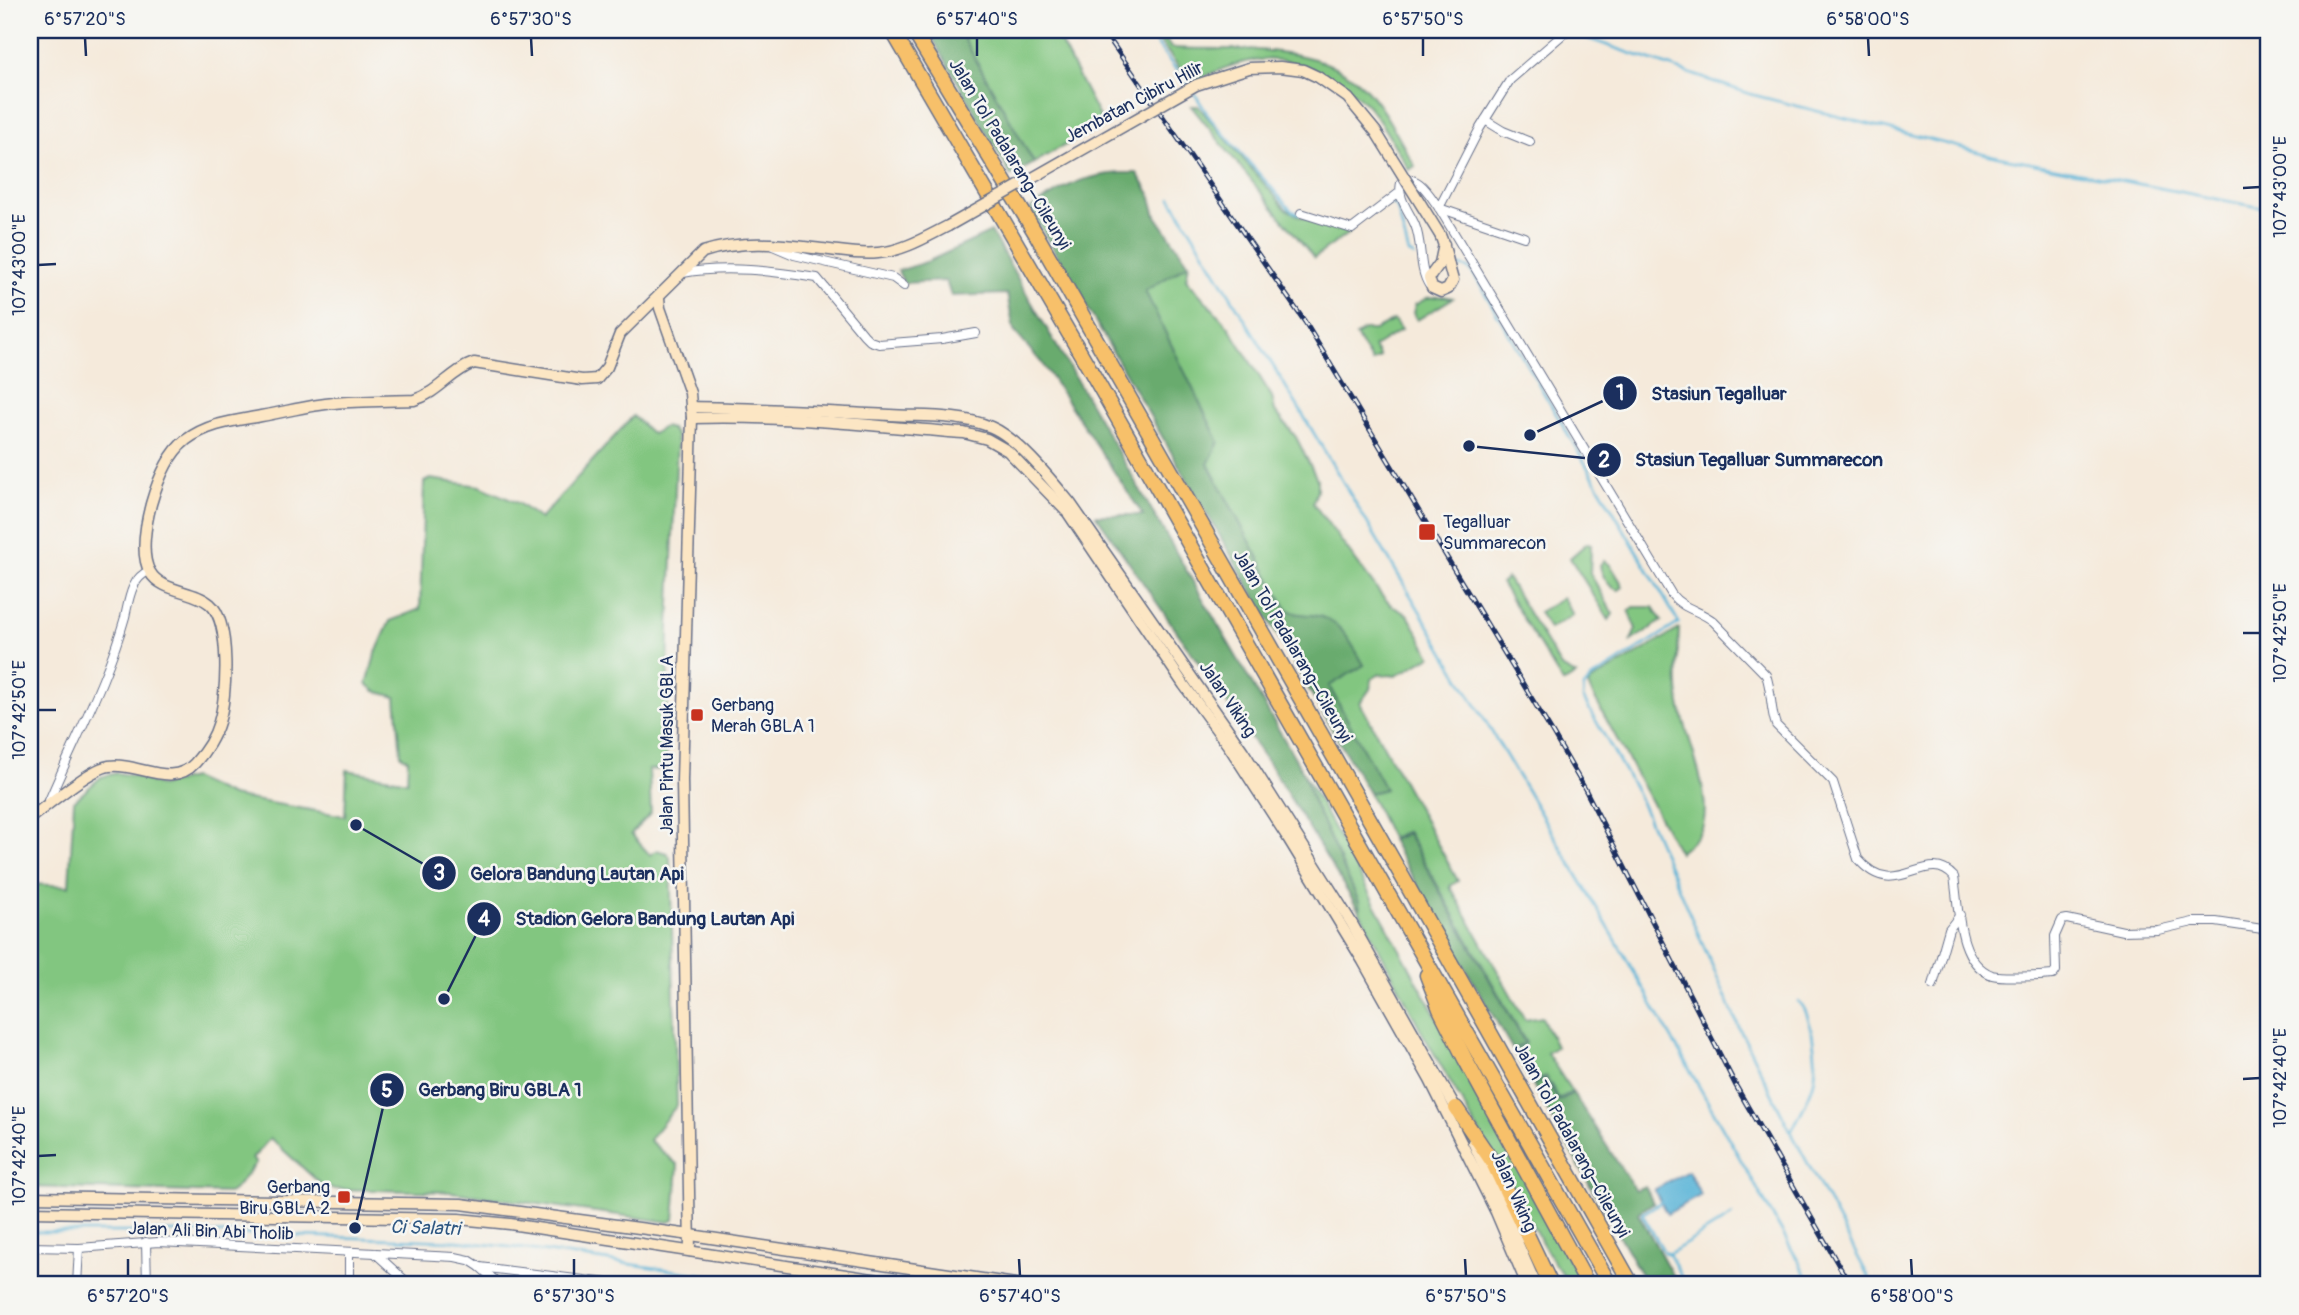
<svg xmlns="http://www.w3.org/2000/svg" width="2299" height="1315" viewBox="0 0 2299 1315" font-family="Pangolin,sans-serif">
<style>
.green{fill:#82c680;stroke:#4e7a6f;stroke-width:2}
.forest{fill:#69ab6e;stroke:#426d66;stroke-width:2}
.water{fill:#59b3d7;stroke:#3a719a;stroke-width:2}
.lines{fill:none;stroke-linecap:round;stroke-linejoin:round}
.stream{stroke:#59b3d7;stroke-width:2.5}
.street-casing{stroke:#67708a;stroke-width:10}
.secondary-casing{stroke:#67708a;stroke-width:13}
.highway-casing{stroke:#67708a;stroke-width:17}
.street{stroke:#fff;stroke-width:8}
.secondary{stroke:#fce6c4;stroke-width:10}
.highway{stroke:#f7c06b;stroke-width:14}
.rail-casing{stroke:#1b2f5e;stroke-width:5}
.rail{stroke:#f6f6f2;stroke-width:2.5;stroke-dasharray:8;stroke-linecap:butt}
.secondary-bridge-casing{stroke:#67708a;stroke-width:13;stroke-linecap:butt}
.secondary-bridge{stroke:#fce6c4;stroke-width:10}
.ticks{fill:none;stroke:#1b2f5e;stroke-width:2.5}
.poi-dot{fill:#c8321e;stroke:#f6f6f2;stroke-width:2.5}
.labels{text-anchor:middle;stroke-width:5;stroke-linejoin:round;paint-order:stroke}
.street-label{font-size:18px;fill:#1b2f5e;stroke:#f6f6f2}
.poi-label{font-size:18px;fill:#1b2f5e;stroke:#f6f6f2;text-anchor:start}
.water-label{font-size:19px;font-style:italic;fill:#2e5782;stroke:#f6f6f2}
.leader{fill:none;stroke:#1b2f5e;stroke-width:2.5}
.callout-dot{fill:#1b2f5e;stroke:#f6f6f2;stroke-width:2.5}
.mark-label{font-size:21px;text-anchor:middle;font-weight:bold;fill:#fff}
.callout-label{font-size:19px;text-anchor:middle;font-weight:bold;fill:#1b2f5e;stroke:#f6f6f2;stroke-width:5;stroke-linejoin:round;paint-order:stroke}
.neatline{fill:none;stroke:#1b2f5e;stroke-width:2.5}
.ticks-label{font-size:18px;text-anchor:middle;fill:#1b2f5e}
</style>
<rect width="100%" height="100%" fill="#f6f6f2"/>
<filter id="ink" filterUnits="userSpaceOnUse"><feTurbulence type="fractalNoise" baseFrequency=".0143" numOctaves="2"/><feDisplacementMap in="SourceGraphic" scale="14" xChannelSelector="R" yChannelSelector="G"/><feConvolveMatrix kernelMatrix="1 2 1 2 8 2 1 2 1" color-interpolation-filters="sRGB"/></filter>
<filter id="wash" filterUnits="userSpaceOnUse"><feTurbulence type="fractalNoise" baseFrequency=".00686" numOctaves="4" result="noise"/><feDisplacementMap in="SourceGraphic" scale="28" xChannelSelector="R" yChannelSelector="G"/><feGaussianBlur stdDeviation="1.57" result="paint"/><feColorMatrix in="noise" values="0 0 0 0 0 0 0 0 0 0 0 0 0 0 0 0 0 1.4 0 .05"/><feComposite in="paint" operator="in"/></filter>
<g filter="url(#wash)">
<rect width="100%" height="100%" fill="#f5eadb"/>
<!-- green -->
<g class="green">
<path d="M959 30H1054L1104 126C1080 138 1057 148 1034 163Z"/>
<path d="M1151 30H1160L1171 48C1231 51 1315 41 1362 85 1384 106 1399 140 1415 166L1409 170C1398 152 1379 116 1365 103 1338 76 1296 56 1258 60 1235 62 1212 73 1191 83Z"/>
<polygon points="1191,106 1198,106 1286,209 1299,216 1350,232 1314,258"/>
<polygon points="1189,264 1186,279 1229,327 1272,397 1275,411 1296,437 1317,479 1317,490 1313,503 1382,596 1392,606 1408,615 1431,656 1396,676 1380,674 1372,679 1370,689 1360,703 1458,881 1450,886 1525,1020 1542,1017 1556,1047 1547,1053 1572,1092 1559,1099 1546,1076 1532,1084 1514,1052 1526,1043 1407,831 1391,838 1369,793 1384,789 1329,686 1364,665 1312,615 1297,616 1286,608 1207,464 1145,291"/>
<polygon points="1443,296 1453,298 1417,320 1413,313 1415,305 1427,298"/>
<polygon points="1394,320 1401,330 1374,347 1380,357 1372,362 1356,336 1364,330 1375,330"/>
<polygon points="633,416 652,434 664,427 671,429 676,435 677,444 669,627 666,769 649,770 651,813 631,834 650,855 657,850 667,853 670,857 677,1105 649,1140 678,1165 674,1220 669,1222 451,1192 333,1189 323,1186 270,1138 252,1159 256,1163 234,1190 228,1193 30,1187 30,884 69,886 74,801 101,777 117,773 134,776 160,786 192,778 231,796 345,816 347,770 407,781 408,760 401,755 396,697 375,691 367,684 375,655 390,621 420,609 424,482 430,479 480,486 518,503 540,519"/>
<polygon points="1587,543 1591,544 1591,548 1590,573 1613,614 1609,620 1570,558"/>
<path d="M1604 560 1611 566 1622 584 1623 587 1619 590C1609 589 1601 574 1600 565Z"/>
<polygon points="1507,578 1561,667 1576,675 1563,683 1501,583"/>
<polygon points="1563,598 1573,615 1549,629 1539,612"/>
<polygon points="1634,607 1653,607 1662,621 1631,641 1636,629 1629,612"/>
<path d="M1679 629C1678 654 1676 680 1680 704 1686 737 1712 794 1703 825 1700 837 1687 845 1679 853L1588 686 1590 682Z"/>
<polygon points="1303,772 1583,1285 1570,1285 1552,1260 1423,1034 1360,912 1359,902 1313,802"/>
</g>
<!-- forest -->
<g class="forest">
<polygon points="928,30 959,30 1034,163 1011,176"/>
<path d="M1121 173H1137L1150 194 1156 216 1189 264 1145 291 1219 442 1208 464 1286 608C1296 615 1300 614 1312 615 1341 618 1351 643 1364 665L1329 686 1385 789 1369 793 1030 209C1062 188 1082 175 1121 173Z"/>
<polygon points="991,232 1303,772 1313,802 1359,902 1360,912 1273,770 1096,515 1143,515 1041,362 1014,331 1007,294 951,296 946,281 904,283 898,271 929,261"/>
<polygon points="1407,833 1525,1043 1513,1050 1391,840"/>
<polygon points="1545,1079 1559,1101 1573,1093 1635,1190 1645,1186 1653,1203 1638,1213 1678,1285 1647,1285 1533,1085"/>
</g>
<!-- water -->
<polygon class="water" points="1688,1171 1701,1195 1667,1214 1654,1190"/>
<g class="lines">
<!-- stream -->
<g class="stream">
<polyline points="1146,30 1188,85"/>
<polyline points="1571,30 1580,36 1750,94 1998,157 2269,209"/>
<polyline points="1081,42 1090,36"/>
<polyline points="1193,91 1210,118 1292,211 1300,214"/>
<polyline points="1171,198 1303,415 1614,937 1812,1285"/>
<polyline points="1390,204 1394,204 1397,208 1409,254 1414,256"/>
<polyline points="1459,266 1468,268 1475,276 1679,623 1591,679 1584,687 1583,698 1637,793 1741,1032 1791,1132 1873,1285"/>
<path d="M1791 1132C1799 1116 1810 1098 1814 1081 1818 1063 1812 1011 1798 1001"/>
<polyline points="1661,1202 1642,1214 1664,1252 1669,1254"/>
<polyline points="30,1232 176,1232 458,1241 518,1248 775,1285"/>
<polyline points="1686,1285 1669,1254 1733,1215"/>
</g>
</g>
</g>
<g filter="url(#ink)">
<g class="lines">
<defs>
<g id="street">
<polyline points="1485,120 1503,131 1530,142"/>
<polyline points="1301,213 1352,229 1399,193"/>
<polyline points="1524,237 1439,208 1480,128 1510,80 1568,30"/>
<polyline points="768,244 794,255 893,278 904,286"/>
<path d="M683 273C725 265 774 271 817 278L864 335 870 341 879 344 942 339 976 333"/>
<path d="M1429 285C1418 268 1423 244 1415 225 1409 211 1397 198 1401 183 1417 171 1430 196 1439 208L1672 595C1683 609 1699 610 1713 621L1766 675C1772 691 1770 709 1776 725L1833 782 1858 859C1896 904 1926 845 1954 877 1959 906 1957 962 1992 975 2001 978 2041 976 2053 975L2056 971 2055 936 2062 920 2067 919 2123 931 2158 930 2193 922H2216L2269 930"/>
<path d="M48 803C74 741 107 681 125 617 129 600 131 578 149 571"/>
<polyline points="1933,985 1949,929 1960,915"/>
<polyline points="146,1242 147,1285"/>
<polyline points="30,1247 79,1248 159,1242 455,1257 469,1260 480,1267 624,1285"/>
<polyline points="349,1252 349,1285"/>
<polyline points="375,1253 410,1285"/>
<polyline points="480,1267 500,1285"/>
<polyline points="77,1285 79,1248"/>
</g>
<g id="secondary">
<path d="M1440 235C1446 248 1448 265 1453 280L1448 289 1441 292 1432 288 1429 278 1440 263 1444 244"/>
<polyline points="659,298 660,308 690,393 692,418 682,780 690,1251"/>
<path d="M691 407C757 408 823 412 890 415 922 417 960 414 991 427 1018 438 1052 481 1071 504L1243 751 1296 835 1351 922 1458 1112"/>
<path d="M692 418C782 415 873 426 964 433L987 439 1008 451 1068 513 1184 685 1230 748 1288 838 1363 961 1430 1080 1496 1212 1527 1285"/>
<path d="M30 818C48 805 90 769 109 766 137 762 172 789 195 763 205 752 215 736 219 722 227 697 231 622 210 604 194 590 161 592 150 572 140 555 146 523 151 504 157 483 168 454 186 440 209 423 234 421 261 416 285 412 310 405 334 403 361 401 388 401 414 400 438 393 451 371 474 363L582 380 597 379 607 367 620 334 703 252C746 238 787 245 830 250 846 252 862 255 878 253 903 251 926 237 948 226"/>
<polyline points="1473,1142 1536,1285"/>
<polyline points="30,1197 461,1204 691,1235 1022,1285"/>
<polyline points="30,1212 459,1219 510,1224 912,1285"/>
</g>
<g id="highway">
<polyline points="892,30 1088,366 1610,1285"/>
<polyline points="913,30 1036,234 1403,878 1632,1285"/>
<polyline points="1427,975 1440,1009 1465,1059 1588,1285"/>
<polyline points="1456,1108 1492,1161 1551,1285"/>
</g>
</defs>
<!-- street casing -->
<use href="#street" class="street-casing"/>
<!-- secondary casing -->
<use href="#secondary" class="secondary-casing"/>
<!-- highway casing -->
<use href="#highway" class="highway-casing"/>
<!-- street -->
<use href="#street" class="street"/>
<!-- secondary -->
<use href="#secondary" class="secondary"/>
<!-- highway -->
<use href="#highway" class="highway"/>
<defs>
<polyline id="rail" points="1103,30 1305,322 1552,732 1585,789 1736,1086 1850,1285"/>
</defs>
<!-- rail casing -->
<use href="#rail" class="rail-casing"/>
<!-- rail -->
<use href="#rail" class="rail"/>
<defs>
<polyline id="secondary-bridge" points="948,226 1196,85 1249,68 1280,67 1303,70 1318,77 1348,98 1376,132 1440,235"/>
</defs>
<!-- secondary-bridge casing -->
<use href="#secondary-bridge" class="secondary-bridge-casing"/>
<!-- secondary-bridge -->
<use href="#secondary-bridge" class="secondary-bridge"/>
</g>
</g>
<!-- ticks -->
<path class="ticks" d="M85 38 86 56M531 38 532 56M977 38V56M1423 38V56M1868 38 1869 56M2243 188 2260 187M38 265 56 264M2243 633H2260M38 710H56M2243 1079 2260 1078M38 1156 56 1155M128 1259V1276M574 1259V1276M1019 1259 1020 1276M1465 1259 1466 1276M1911 1259 1912 1276"/>
<!-- markers -->
<g class="poi-dot">
<rect x="1418" y="523" width="18" height="18" rx="3.5"/>
<rect x="690" y="708" width="14" height="14" rx="3.5"/>
<rect x="337" y="1190" width="14" height="14" rx="3.5"/>
</g>
<g class="labels">
<!-- street labels -->
<g class="street-label">
<text transform="translate(1134 102) rotate(-28)" y="6">Jembatan Cibiru Hilir</text>
<text transform="translate(1010 154) rotate(59)" y="6">Jalan Tol Padalarang–Cileunyi</text>
<text transform="translate(1293 646) rotate(60)" y="6">Jalan Tol Padalarang–Cileunyi</text>
<text transform="translate(1228 699) rotate(56)" y="6">Jalan Viking</text>
<text transform="translate(667 745) rotate(-90)" y="6">Jalan Pintu Masuk GBLA</text>
<text transform="translate(1572 1140) rotate(61)" y="6">Jalan Tol Padalarang–Cileunyi</text>
<text transform="translate(1514 1191) rotate(66)" y="6">Jalan Viking</text>
<text transform="translate(211 1231) rotate(2)" y="6">Jalan Ali Bin Abi Tholib</text>
</g>
<!-- poi labels -->
<g class="poi-label">
<text x="1443" y="528">Tegalluar<tspan x="1443" dy="21">Summarecon</tspan></text>
<text x="711" y="711">Gerbang<tspan x="711" dy="21">Merah GBLA 1</tspan></text>
<text x="330" y="1193" text-anchor="end">Gerbang<tspan x="330" dy="21">Biru GBLA 2</tspan></text>
</g>
<!-- water labels -->
<g class="water-label">
<text transform="translate(425 1227) rotate(2)" y="7">Ci Salatri</text>
</g>
</g>
<!-- callouts -->
<path class="leader" d="M1530 435L1620 393M1469 446L1604 460M356 825L439 873M444 999L484 919M355 1228L387 1090"/>
<g class="callout-dot">
<circle cx="1530" cy="435" r="7"/>
<circle cx="1469" cy="446" r="7"/>
<circle cx="356" cy="825" r="7"/>
<circle cx="444" cy="999" r="7"/>
<circle cx="355" cy="1228" r="7"/>
<circle cx="1620" cy="393" r="18"/>
<circle cx="1604" cy="460" r="18"/>
<circle cx="439" cy="873" r="18"/>
<circle cx="484" cy="919" r="18"/>
<circle cx="387" cy="1090" r="18"/>
</g>
<g class="mark-label">
<text x="1620" y="400">1</text>
<text x="1604" y="467">2</text>
<text x="439" y="880">3</text>
<text x="484" y="926">4</text>
<text x="387" y="1097">5</text>
</g>
<g class="callout-label">
<text x="1719" y="400">Stasiun Tegalluar</text>
<text x="1759" y="466">Stasiun Tegalluar Summarecon</text>
<text x="577" y="880">Gelora Bandung Lautan Api</text>
<text x="655" y="925">Stadion Gelora Bandung Lautan Api</text>
<text x="500" y="1096">Gerbang Biru GBLA 1</text>
</g>
<!-- margin -->
<rect width="2299" height="1315" fill="none" stroke="#f6f6f2" stroke-width="77"/>
<rect x="38" y="38" width="2222" height="1238" class="neatline"/>
<g class="ticks-label">
<text x="85" y="25">6°57'20"S</text>
<text x="531" y="25">6°57'30"S</text>
<text x="977" y="25">6°57'40"S</text>
<text x="1423" y="25">6°57'50"S</text>
<text x="1868" y="25">6°58'00"S</text>
<text transform="translate(2280 187) rotate(-90)" y="6">107°43'00"E</text>
<text transform="translate(19 265) rotate(-90)" y="6">107°43'00"E</text>
<text transform="translate(2280 633) rotate(-90)" y="6">107°42'50"E</text>
<text transform="translate(19 710) rotate(-90)" y="6">107°42'50"E</text>
<text transform="translate(2280 1078) rotate(-90)" y="6">107°42'40"E</text>
<text transform="translate(19 1156) rotate(-90)" y="6">107°42'40"E</text>
<text x="128" y="1302">6°57'20"S</text>
<text x="574" y="1302">6°57'30"S</text>
<text x="1020" y="1302">6°57'40"S</text>
<text x="1466" y="1302">6°57'50"S</text>
<text x="1912" y="1302">6°58'00"S</text>
</g>
</svg>
